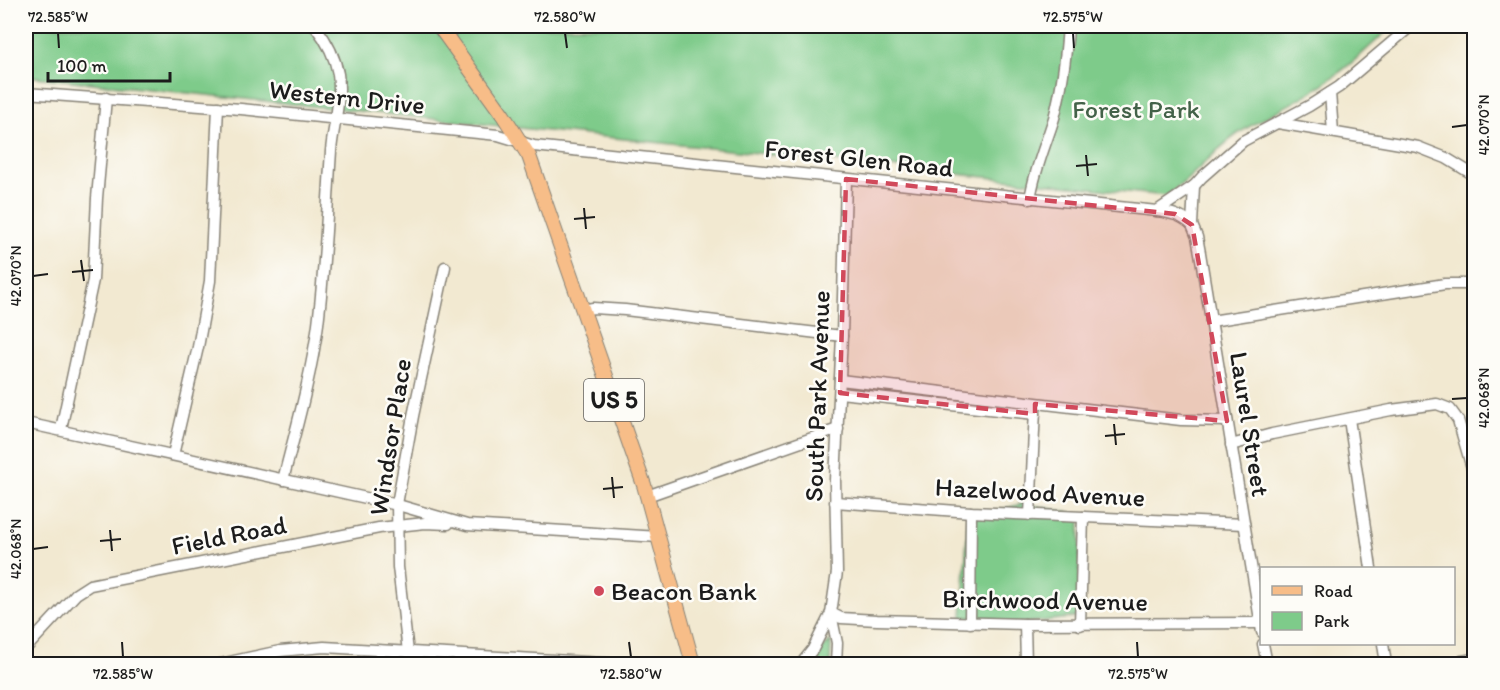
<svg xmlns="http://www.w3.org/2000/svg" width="1500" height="690" viewBox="0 0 1500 690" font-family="Itim,sans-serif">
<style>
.green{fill:#7ecb8a;stroke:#4d7453;stroke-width:1.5}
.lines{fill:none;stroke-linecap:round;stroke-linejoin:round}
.minor-casing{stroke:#878276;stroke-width:13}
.major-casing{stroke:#878276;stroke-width:16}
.minor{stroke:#fff;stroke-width:10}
.major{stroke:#f7bd88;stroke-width:14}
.marked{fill:#d1495b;fill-opacity:0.2;stroke:#d1495b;stroke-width:4.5;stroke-dasharray:12 8;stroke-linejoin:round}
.ticks{fill:none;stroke:#1c1c1c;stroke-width:2}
.poi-dot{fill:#d1495b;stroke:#fdfcf7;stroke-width:2}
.labels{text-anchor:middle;stroke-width:5;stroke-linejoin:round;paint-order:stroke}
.shield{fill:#fdfcf7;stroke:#605f5e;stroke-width:1.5}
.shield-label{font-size:24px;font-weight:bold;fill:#1c1c1c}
.street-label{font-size:26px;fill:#1c1c1c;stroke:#fdfcf7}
.park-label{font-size:26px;fill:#436248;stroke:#fdfcf7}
.poi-label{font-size:26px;fill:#1c1c1c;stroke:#fdfcf7;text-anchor:start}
.neatline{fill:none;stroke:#1c1c1c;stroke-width:2}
.ticks-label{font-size:15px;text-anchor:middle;fill:#1c1c1c}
</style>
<rect width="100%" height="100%" fill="#fdfcf7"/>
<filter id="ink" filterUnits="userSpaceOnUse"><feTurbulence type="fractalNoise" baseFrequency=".0167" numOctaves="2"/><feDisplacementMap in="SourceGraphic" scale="12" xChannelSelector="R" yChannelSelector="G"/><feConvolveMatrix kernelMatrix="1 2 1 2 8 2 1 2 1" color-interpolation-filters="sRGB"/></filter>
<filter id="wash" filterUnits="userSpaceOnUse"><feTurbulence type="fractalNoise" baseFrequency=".008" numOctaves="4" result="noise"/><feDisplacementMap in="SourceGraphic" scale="24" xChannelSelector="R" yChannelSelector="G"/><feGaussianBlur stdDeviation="1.35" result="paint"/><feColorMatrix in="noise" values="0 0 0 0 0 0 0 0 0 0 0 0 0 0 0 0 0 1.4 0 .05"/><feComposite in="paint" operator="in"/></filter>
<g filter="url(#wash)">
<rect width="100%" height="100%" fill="#f2e9d1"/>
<!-- green -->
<g class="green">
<path d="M26 26H1392C1372 45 1352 64 1329 80 1301 101 1268 114 1239 133 1211 152 1193 179 1166 196L26 76Z"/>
<polygon points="1024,503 1080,515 1079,617 1007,625 962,618 968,519"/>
<polygon points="831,640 830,664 809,664"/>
</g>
</g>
<g filter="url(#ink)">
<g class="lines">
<defs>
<g id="minor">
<path d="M26 93 241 109 498 135 534 146 1157 211C1171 213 1181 215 1192 225"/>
<polyline points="1330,93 1333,132"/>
<polyline points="1278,123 1418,147 1446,158 1474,175"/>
<polyline points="1194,186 1192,225 1197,237 1200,253 1262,632"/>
<path d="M1030 199C1035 168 1045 147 1054 118 1062 88 1066 57 1068 26"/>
<polyline points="1157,211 1194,186 1202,177 1243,141 1309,106 1339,87 1411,26"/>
<polyline points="582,310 593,308 625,310 842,336"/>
<polyline points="1211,321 1445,284 1474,284"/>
<polyline points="840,380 1181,420 1227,421"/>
<polyline points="840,393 1035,414"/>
<polyline points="1349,419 1371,568"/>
<polyline points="26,423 398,505 467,525 659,537"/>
<polyline points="61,429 93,280 97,198 106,98"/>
<polyline points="1231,445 1272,434 1391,410 1437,404 1450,409 1458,420 1474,475"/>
<polyline points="173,455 198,347 210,281 218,107"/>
<path d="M283 480C296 429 311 377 318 324 325 267 327 209 331 151 333 126 342 100 338 74 335 56 326 40 315 26"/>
<polyline points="647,496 838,429"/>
<polyline points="835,502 971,512 1244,524"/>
<polyline points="1030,515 1035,410"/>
<polyline points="831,613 841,618 877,620 1025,624 1260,623"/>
<polyline points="831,614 837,643 836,664"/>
<polyline points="970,623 971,512"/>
<polyline points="1025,624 1026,664"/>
<polyline points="1080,625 1083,517"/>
<polyline points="1263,644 1267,664"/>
<polyline points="1383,644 1386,664"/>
<polyline points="26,648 76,594 90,585 379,528 425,523 448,524"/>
<polyline points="408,652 398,567 397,504 413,416 445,267"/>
<polyline points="220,664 280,651 324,647 621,664"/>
<polyline points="801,664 813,649 831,613 837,572 835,480 842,336 846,179"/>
<polyline points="1444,664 1474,659"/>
</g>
<polyline id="major" points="439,26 503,115 529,156 644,485 693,664"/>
</defs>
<!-- minor casing -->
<use href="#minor" class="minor-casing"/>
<!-- major casing -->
<use href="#major" class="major-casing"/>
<!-- minor -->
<use href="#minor" class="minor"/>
<!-- major -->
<use href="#major" class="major"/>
</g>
</g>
<!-- marked area -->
<path class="marked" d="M846 179 1175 214 1192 225 1227 421 1035 404V414L840 393Z"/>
<!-- ticks -->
<path class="ticks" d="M58 33 59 48M565 33 567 48M1073 33 1074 48M1452 127 1467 125M1086 155 1088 176M1076 166 1097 164M584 208 586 229M574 219 595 217M81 260 84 281M72 272 93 270M33 276 48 274M1452 399 1467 398M1114 424 1116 445M1105 436 1125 434M612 477 614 498M603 489 623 487M110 530 112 551M100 541 121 539M33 549 48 547M122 642 123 657M629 642 631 657M1137 642 1138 657"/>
<!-- markers -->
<circle class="poi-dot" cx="599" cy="591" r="6"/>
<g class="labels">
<!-- shield labels -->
<rect class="shield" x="584" y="379" width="60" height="42" rx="4.5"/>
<g class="shield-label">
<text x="614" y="408">US 5</text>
</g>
<!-- street labels -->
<g class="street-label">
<text transform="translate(347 97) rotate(6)" y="9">Western Drive</text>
<text transform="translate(859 158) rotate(6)" y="9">Forest Glen Road</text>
<text transform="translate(817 396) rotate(-88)" y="9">South Park Avenue</text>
<text transform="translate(1250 424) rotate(81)" y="9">Laurel Street</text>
<text transform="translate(390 437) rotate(-81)" y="9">Windsor Place</text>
<text transform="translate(1040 492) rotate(3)" y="9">Hazelwood Avenue</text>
<text transform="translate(229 535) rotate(-11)" y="9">Field Road</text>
<text transform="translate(1045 600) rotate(1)" y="9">Birchwood Avenue</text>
</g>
<!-- park labels -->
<g class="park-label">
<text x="1136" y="118">Forest Park</text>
</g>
<!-- poi labels -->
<g class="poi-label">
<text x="611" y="600">Beacon Bank</text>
</g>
</g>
<!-- margin -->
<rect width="1500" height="690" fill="none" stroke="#fdfcf7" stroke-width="66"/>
<!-- legend -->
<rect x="1260" y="567" width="195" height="78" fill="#fdfcf7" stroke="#a3a29f" stroke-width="1.5"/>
<rect x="1272" y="586" width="30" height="9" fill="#f7bd88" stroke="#a3a29f" stroke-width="1.5"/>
<text x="1314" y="597" font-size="18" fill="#1c1c1c">Road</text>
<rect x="1272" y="612" width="30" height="18" fill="#7ecb8a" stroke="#a3a29f" stroke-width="1.5"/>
<text x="1314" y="627" font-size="18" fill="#1c1c1c">Park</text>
<!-- scale -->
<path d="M48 72v9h122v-9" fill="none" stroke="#1c1c1c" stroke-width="3"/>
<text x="57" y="72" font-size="18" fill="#1c1c1c" stroke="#fdfcf7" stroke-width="4.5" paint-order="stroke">100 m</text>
<rect x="33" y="33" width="1434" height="624" class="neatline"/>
<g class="ticks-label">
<text x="58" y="22">72.585°W</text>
<text x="565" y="22">72.580°W</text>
<text x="1073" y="22">72.575°W</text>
<text transform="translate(1484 125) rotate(-90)" y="5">42.070°N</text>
<text transform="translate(16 276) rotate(-90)" y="5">42.070°N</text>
<text transform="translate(1484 398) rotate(-90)" y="5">42.068°N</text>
<text transform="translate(16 549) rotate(-90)" y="5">42.068°N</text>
<text x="123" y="679">72.585°W</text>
<text x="631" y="679">72.580°W</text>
<text x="1138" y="679">72.575°W</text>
</g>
</svg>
